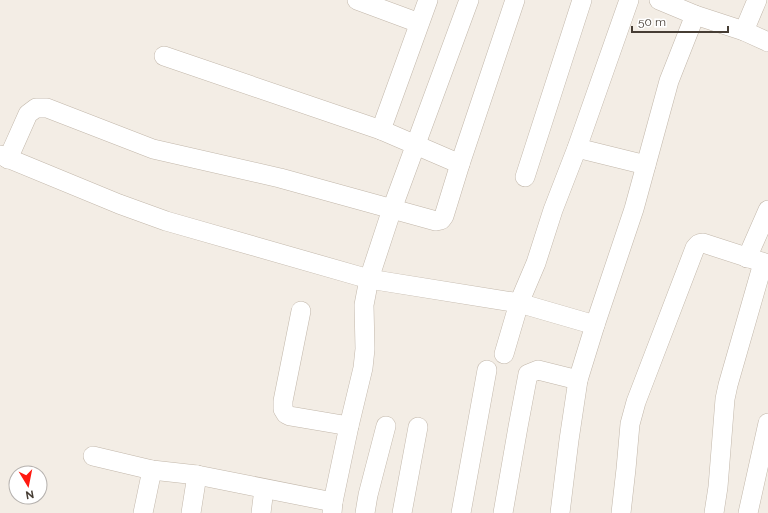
<svg xmlns="http://www.w3.org/2000/svg" width="768" height="513" viewBox="0 0 768 513" font-family="Raleway,sans-serif">
<style>
.lines{fill:none;stroke-linecap:round;stroke-linejoin:round}
.minor-casing{stroke:#c2b7aa;stroke-width:20}
.minor{stroke:#fff;stroke-width:19}
</style>
<rect width="100%" height="100%" fill="#f3ede5"/>
<g class="lines">
<defs>
<g id="minor">
<polyline points="357,0 419,23"/>
<polyline points="659,0 695,15 744,31 768,42"/>
<polyline points="744,31 757,0"/>
<polyline points="164,56 381,130 460,164"/>
<polyline points="381,130 428,0"/>
<polyline points="577,148 646,165"/>
<polyline points="0,155 119,204 166,221 369,279 519,303 595,325"/>
<polyline points="8,159 28,114 36,108 47,108 153,149 280,178 436,221 441,220 444,216 460,164 515,0"/>
<polyline points="525,177 582,0"/>
<polyline points="747,258 768,210"/>
<polyline points="301,311 283,401 283,409 286,414 290,416 349,426"/>
<polyline points="504,354 519,303 536,263 553,210 577,148 629,0"/>
<polyline points="93,456 152,470 197,475 333,502"/>
<polyline points="143,513 152,470"/>
<polyline points="191,513 197,475"/>
<polyline points="261,513 264,489"/>
<polyline points="332,513 333,502 349,426 363,368 365,349 364,305 369,279 392,209 469,0"/>
<polyline points="365,513 368,495 386,426"/>
<polyline points="402,513 418,427"/>
<polyline points="461,513 487,370"/>
<polyline points="503,513 518,427 528,374 538,370 578,380"/>
<polyline points="560,513 569,440 578,380 595,325 634,209 669,81 695,15"/>
<path d="M621 513 626 469 630 424 636 402 695 248C698 244 699 243 703 243L768 264"/>
<polyline points="714,513 718,487 725,399 728,385 763,263"/>
<polyline points="748,513 768,423"/>
</g>
</defs>
<!-- minor casing -->
<use href="#minor" class="minor-casing"/>
<!-- minor -->
<use href="#minor" class="minor"/>
</g>
<!-- north arrow -->
<g transform="translate(28 485) rotate(170)"><circle r="19" fill="#ffffff" stroke="#b5b1ae"/>
<path d="M0-3L7 15L0 10L-7 15Z" fill="#ff1910"/>
<text y="-6" font-size="11" font-weight="bold" text-anchor="middle" fill="#463d34">N</text>
</g>
<!-- scale -->
<path d="M632 26v6h96v-6" fill="none" stroke="#463d34" stroke-width="2"/>
<text x="638" y="26" font-size="12" fill="#463d34" stroke="#ffffff" stroke-width="3" paint-order="stroke">50 m</text>
</svg>
